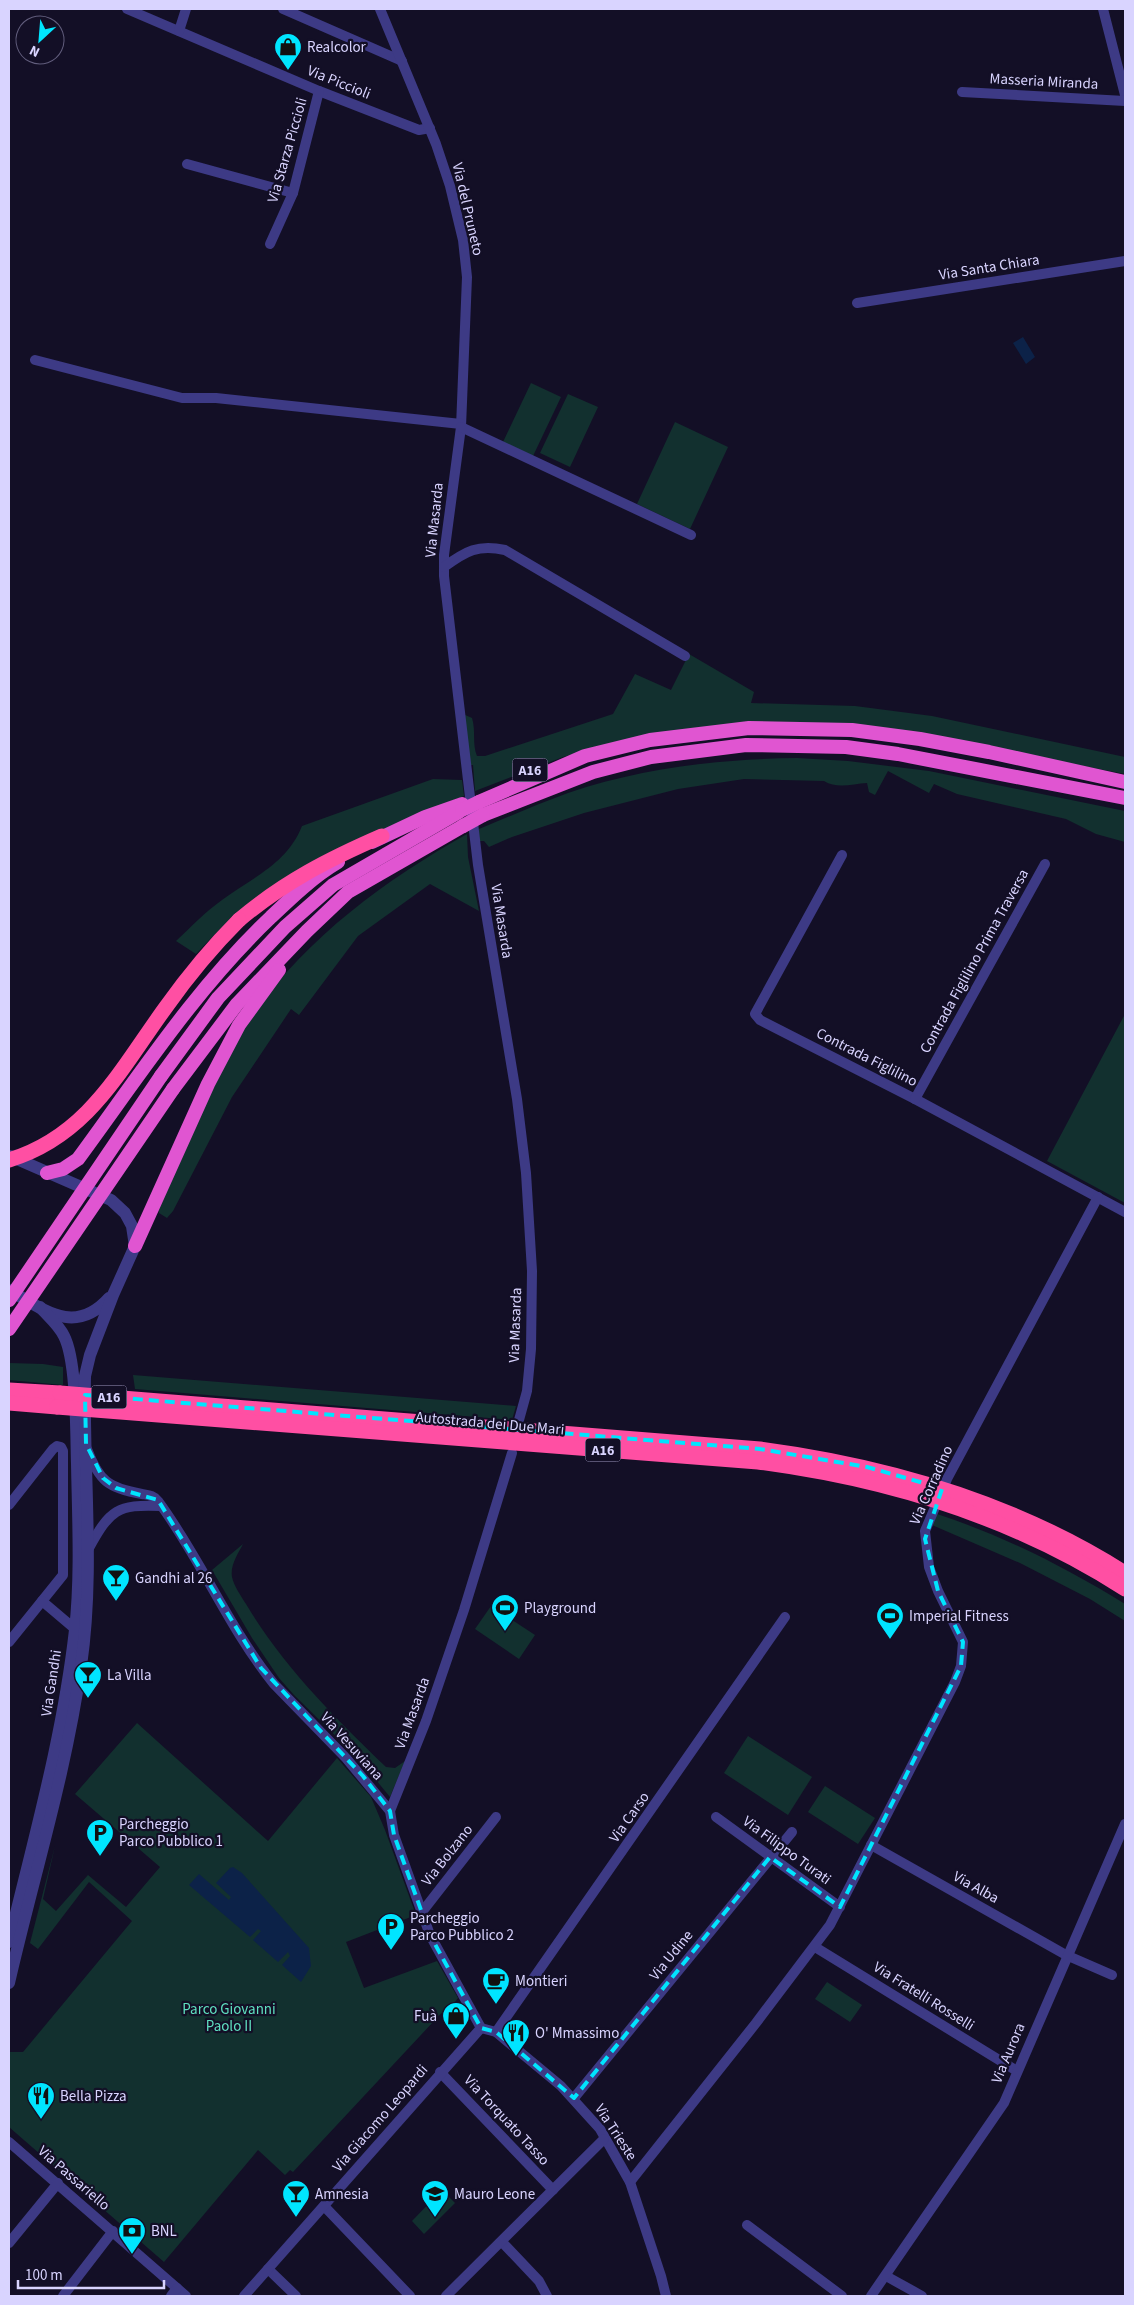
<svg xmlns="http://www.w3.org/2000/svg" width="1134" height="2305" viewBox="0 0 1134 2305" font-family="'Source Sans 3',sans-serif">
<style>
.green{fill:#12302f}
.water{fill:#0c2248}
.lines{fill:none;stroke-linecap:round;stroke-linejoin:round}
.minor{stroke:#3d3a85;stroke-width:10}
.tertiary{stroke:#3d3a85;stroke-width:12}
.trunk{stroke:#e055d1;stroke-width:14}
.motorway{stroke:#ff4fa3;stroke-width:15}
.trunk-bridge{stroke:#e055d1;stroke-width:14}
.motorway-bridge{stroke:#ff4fa3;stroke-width:15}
.marked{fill:none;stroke:#00e5ff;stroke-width:4;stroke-dasharray:10 6;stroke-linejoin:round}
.labels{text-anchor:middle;stroke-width:4.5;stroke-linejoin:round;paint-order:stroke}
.shield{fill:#130f26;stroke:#9e99be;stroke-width:1}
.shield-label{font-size:14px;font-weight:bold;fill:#d9d4ff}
.poi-label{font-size:15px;fill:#d9d4ff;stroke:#130f26;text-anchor:start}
.street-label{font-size:15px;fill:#d9d4ff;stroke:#130f26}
.park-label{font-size:15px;fill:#5fe0c0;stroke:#130f26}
</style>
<rect width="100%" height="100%" fill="#130f26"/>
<!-- green -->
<g class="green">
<polygon points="531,383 561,397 533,456 503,442"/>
<polygon points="568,394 598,407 570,467 540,453"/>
<polygon points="675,422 728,447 690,529 637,504"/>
<path d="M689 654 754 692 751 703 855 706 932 716 1125 757V774L963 743 832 725 621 741 563 757 475 791 473 765H470L463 714 472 718C476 731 472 744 477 756H485L613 714 635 674 671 690Z"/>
<path d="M797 758 848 761 929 771 1125 811V842L1096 834 1066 819 957 794 934 784 929 793 888 771 875 795 869 792 867 783C852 784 837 789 824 781L744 779 678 789 584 813 512 837 489 847 484 841H479V829C508 817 538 804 568 793 641 768 720 759 797 758Z"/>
<path d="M433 779 462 780 464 796 419 814 248 905 216 933 196 954 176 941C191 927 205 912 222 900 253 877 287 864 302 826Z"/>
<path d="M467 834 468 857 479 911 430 884 358 936 299 1015 291 1009 232 1097 173 1211 167 1218 159 1213 158 1207C183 1150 207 1086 241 1032 296 946 378 884 467 834Z"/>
<polygon points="1125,1014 1125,1203 1047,1161"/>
<polygon points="9,1363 43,1364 63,1367 63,1385 9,1380"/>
<polygon points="133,1375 516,1406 512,1420 135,1389"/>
<path d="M937 1514C1004 1536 1065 1567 1125 1604V1621L1090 1599 1020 1563 932 1525Z"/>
<path d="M243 1544C238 1554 230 1565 232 1577 234 1586 241 1596 246 1604 282 1665 335 1718 386 1767L395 1768 405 1761 390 1797 357 1757 294 1695 279 1678 252 1638 212 1570Z"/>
<polygon points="491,1606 535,1635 519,1659 475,1629"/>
<polygon points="137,1723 268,1841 337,1758 371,1797 385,1830 416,1915 346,1942 364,1988 437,1961 458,1998 451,2007 448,2006 293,2172 290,2170 285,2175 258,2150 164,2262 9,2127 9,2052 23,2052 132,1921 89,1882 38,1949 30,1943 55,1846 43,1899 56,1911 88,1875 126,1907 160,1867 75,1794"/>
<polygon points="748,1736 812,1777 788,1815 724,1773"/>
<polygon points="825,1786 875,1818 858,1844 808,1812"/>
<polygon points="827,1982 862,2005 850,2022 815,1999"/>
<polygon points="442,2190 455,2203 424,2234 412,2221"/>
</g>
<!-- water -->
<g class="water">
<polygon points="1023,337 1035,357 1026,364 1013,343"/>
<polygon points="233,1867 242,1873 309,1948 311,1966 301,1982 282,1965 290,1956 288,1952 278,1962 253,1940 261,1931 258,1929 250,1937 189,1885 199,1874 229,1900 231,1897 216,1883 230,1868"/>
</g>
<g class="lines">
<!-- minor -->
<g class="minor">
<polyline points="127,9 319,91 419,130 430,128"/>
<polyline points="283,9 402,61"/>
<polyline points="380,9 436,144 450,186 463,240 467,277 461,427 444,555 444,576 478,865 517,1099 526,1173 532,1271 531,1349 527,1391 519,1420"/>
<polyline points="1103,9 1125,95"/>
<polyline points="179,31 186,9"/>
<polyline points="962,92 1125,101"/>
<polyline points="187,164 293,193"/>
<polyline points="270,244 293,193 319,91"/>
<polyline points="857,303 1125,261"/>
<polyline points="35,360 182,398 216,398 461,424"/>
<polyline points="461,427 691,535"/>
<path d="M444 567C466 551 478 544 505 550L685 656"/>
<polyline points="842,855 755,1014 760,1020 915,1099 1125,1212"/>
<polyline points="915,1099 1045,864"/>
<path d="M87 1449C99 1481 108 1488 142 1494 148 1495 154 1495 158 1501 201 1559 228 1627 274 1684L346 1758 390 1811 394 1835 430 1935 481 2028"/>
<polyline points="9,1505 53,1449 57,1446 61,1447 63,1451 63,1575 9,1642"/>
<path d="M89 1548C110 1510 117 1504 161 1506"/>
<polyline points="42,1601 75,1629"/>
<polyline points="390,1811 426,1721 464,1610 512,1453"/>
<polyline points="716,1817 840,1907"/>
<polyline points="871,1845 1066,1955 1112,1975"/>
<polyline points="422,1912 496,1817"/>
<polyline points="815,1947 1017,2071"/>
<polyline points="481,2028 496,2032 561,2086 600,2129 630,2182 661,2276 666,2296"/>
<polyline points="496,2032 785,1617"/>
<polyline points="440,2072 553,2190"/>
<polyline points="574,2098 792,1832"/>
<polyline points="9,2142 186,2296"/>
<polyline points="630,2182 756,2023 830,1925 955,1682 961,1666 963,1642 938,1591 929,1567 925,1531 947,1479 1098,1197"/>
<polyline points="324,2206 410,2296"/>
<polyline points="747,2225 842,2296"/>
<polyline points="502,2242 539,2281 547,2296"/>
<polyline points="9,2243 58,2183"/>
<polyline points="268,2269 296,2296"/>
<polyline points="886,2276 922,2296"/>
<polyline points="63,2296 113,2231"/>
<polyline points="171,2296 177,2288"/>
<polyline points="244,2296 481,2028"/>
<polyline points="446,2296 604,2139"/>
<polyline points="871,2296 1004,2103 1125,1824"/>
</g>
<!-- tertiary -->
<g class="tertiary">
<path d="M9 1290C44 1310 75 1336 109 1298"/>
<path d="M9 1942C34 1838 63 1736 75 1630 81 1575 78 1519 77 1464 76 1434 77 1361 64 1336 59 1325 48 1316 40 1307"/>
<path d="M9 1983C33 1878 66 1774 81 1666 95 1570 83 1473 85 1376L90 1355 113 1295 135 1246 132 1226 125 1213 111 1200 10 1156"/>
</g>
<!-- trunk -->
<g class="trunk">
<polyline points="479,802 585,756 650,740 749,728 852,730 920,739 989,752 1125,782"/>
<polyline points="483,815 593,772 651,757 746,745 846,747 898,754 1125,798"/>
<polyline points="372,842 425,817 462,804"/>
<polyline points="161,1076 218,998 285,927 333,885 459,812"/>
<polyline points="173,1089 237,1004 307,931 348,892 463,826"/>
<path d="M47 1173 63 1169 78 1159C139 1076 196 988 271 917 292 897 314 876 338 862"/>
<polyline points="135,1246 208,1084 239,1025 279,970"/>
</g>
<!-- motorway -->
<g class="motorway">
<path d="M239 920C284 882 329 859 382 836"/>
<polyline points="9,1390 60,1393"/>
<polyline points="9,1403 57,1407"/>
</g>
<!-- trunk-bridge -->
<g class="trunk-bridge">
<polyline points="462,810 479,802"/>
<polyline points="463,826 483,815"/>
<polyline points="9,1300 161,1076"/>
<polyline points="9,1329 173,1089"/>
</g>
<!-- motorway-bridge -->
<g class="motorway-bridge">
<path d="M9 1160C88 1136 120 1070 166 1007 188 976 212 947 239 920"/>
<path d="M60 1393 760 1449C888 1466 1015 1503 1125 1573"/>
<path d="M57 1407 758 1462C888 1479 1015 1518 1125 1589"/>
</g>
</g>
<!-- marked area -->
<path class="marked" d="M85 1395 760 1449 867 1467 920 1482 942 1489 925 1539 938 1591 963 1642 961 1666 840 1907 770 1857 574 2098 496 2032 481 2028 430 1935 394 1835 390 1811 363 1776 261 1668 158 1500 116 1488 103 1478 86 1444Z"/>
<!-- icons -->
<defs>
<symbol id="shop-pin" viewBox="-11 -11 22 30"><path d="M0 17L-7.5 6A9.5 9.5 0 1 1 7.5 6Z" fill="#00e5ff" stroke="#130f26"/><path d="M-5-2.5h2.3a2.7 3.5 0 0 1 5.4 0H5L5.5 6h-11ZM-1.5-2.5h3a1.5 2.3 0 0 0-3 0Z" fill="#111"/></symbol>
<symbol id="bar-pin" viewBox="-11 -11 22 30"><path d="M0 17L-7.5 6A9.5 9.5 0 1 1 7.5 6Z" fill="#00e5ff" stroke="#130f26"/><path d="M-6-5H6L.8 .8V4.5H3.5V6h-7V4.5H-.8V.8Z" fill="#111"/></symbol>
<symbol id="stadium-pin" viewBox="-11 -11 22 30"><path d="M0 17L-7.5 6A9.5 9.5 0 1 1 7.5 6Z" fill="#00e5ff" stroke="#130f26"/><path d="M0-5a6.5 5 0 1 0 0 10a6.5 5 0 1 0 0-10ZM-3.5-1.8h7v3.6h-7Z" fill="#111"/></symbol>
<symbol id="parking-pin" viewBox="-11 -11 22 30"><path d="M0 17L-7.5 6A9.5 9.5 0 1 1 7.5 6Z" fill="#00e5ff" stroke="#130f26"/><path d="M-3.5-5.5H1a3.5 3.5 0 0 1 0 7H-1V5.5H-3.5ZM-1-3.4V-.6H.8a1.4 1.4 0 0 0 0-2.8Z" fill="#111"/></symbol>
<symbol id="cafe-pin" viewBox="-11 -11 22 30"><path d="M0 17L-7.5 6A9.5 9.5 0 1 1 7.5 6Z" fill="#00e5ff" stroke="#130f26"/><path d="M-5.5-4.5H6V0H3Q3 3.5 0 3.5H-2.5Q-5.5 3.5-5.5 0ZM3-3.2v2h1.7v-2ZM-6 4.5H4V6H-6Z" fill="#111"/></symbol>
<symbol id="restaurant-pin" viewBox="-11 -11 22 30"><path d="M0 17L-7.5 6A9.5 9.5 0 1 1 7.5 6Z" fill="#00e5ff" stroke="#130f26"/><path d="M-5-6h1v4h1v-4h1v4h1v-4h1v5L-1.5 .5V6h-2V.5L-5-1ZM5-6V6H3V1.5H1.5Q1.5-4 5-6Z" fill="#111"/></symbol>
<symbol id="school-pin" viewBox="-11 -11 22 30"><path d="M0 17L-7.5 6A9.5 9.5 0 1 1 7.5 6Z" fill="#00e5ff" stroke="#130f26"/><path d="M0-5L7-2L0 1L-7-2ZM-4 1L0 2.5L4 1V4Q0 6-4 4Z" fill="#111"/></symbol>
<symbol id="bank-pin" viewBox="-11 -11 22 30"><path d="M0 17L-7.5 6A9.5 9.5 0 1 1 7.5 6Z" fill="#00e5ff" stroke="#130f26"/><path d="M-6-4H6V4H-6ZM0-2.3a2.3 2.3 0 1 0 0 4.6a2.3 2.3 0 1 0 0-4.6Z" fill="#111"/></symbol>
</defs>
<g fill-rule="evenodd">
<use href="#shop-pin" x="272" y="31" width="32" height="43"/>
<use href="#bar-pin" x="100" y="1562" width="32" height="43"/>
<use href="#stadium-pin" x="489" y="1592" width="32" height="43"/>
<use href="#stadium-pin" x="874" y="1600" width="32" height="43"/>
<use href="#bar-pin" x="72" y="1659" width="32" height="43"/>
<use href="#parking-pin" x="84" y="1817" width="32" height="43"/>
<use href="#parking-pin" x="375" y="1911" width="32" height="43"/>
<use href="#cafe-pin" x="480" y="1965" width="32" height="43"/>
<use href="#shop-pin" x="440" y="2000" width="32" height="43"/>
<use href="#restaurant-pin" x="500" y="2017" width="32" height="43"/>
<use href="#restaurant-pin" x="25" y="2080" width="32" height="43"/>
<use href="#bar-pin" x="280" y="2178" width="32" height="43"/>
<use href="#school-pin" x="419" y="2178" width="32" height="43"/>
<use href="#bank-pin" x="116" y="2215" width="32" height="43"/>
</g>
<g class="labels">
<!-- shield labels -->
<g class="shield">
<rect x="512.5" y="758.5" width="35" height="23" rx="4"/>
<rect x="91.5" y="1385.5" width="35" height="23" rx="4"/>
<rect x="585.5" y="1438.5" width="35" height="23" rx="4"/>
</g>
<g class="shield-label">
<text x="530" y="775">A16</text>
<text x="109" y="1402">A16</text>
<text x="603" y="1455">A16</text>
</g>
<!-- poi labels -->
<g class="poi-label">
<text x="307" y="52">Realcolor</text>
<text x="135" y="1583">Gandhi al 26</text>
<text x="524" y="1613">Playground</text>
<text x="909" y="1621">Imperial Fitness</text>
<text x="107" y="1680">La Villa</text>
<text x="119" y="1829">Parcheggio<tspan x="119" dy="17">Parco Pubblico 1</tspan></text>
<text x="410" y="1923">Parcheggio<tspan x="410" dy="17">Parco Pubblico 2</tspan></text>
<text x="515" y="1986">Montieri</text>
<text x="437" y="2021" text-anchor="end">Fuà</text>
<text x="535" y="2038">O' Mmassimo</text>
<text x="60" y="2101">Bella Pizza</text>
<text x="315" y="2199">Amnesia</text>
<text x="454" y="2199">Mauro Leone</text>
<text x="151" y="2236">BNL</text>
</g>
<!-- street labels -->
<g class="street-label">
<text transform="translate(1044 81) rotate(3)" y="5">Masseria Miranda</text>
<text transform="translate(339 82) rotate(22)" y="5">Via Piccioli</text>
<text transform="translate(287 150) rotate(-74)" y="5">Via Starza Piccioli</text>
<text transform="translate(468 209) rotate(77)" y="5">Via del Pruneto</text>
<text transform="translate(989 267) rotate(-9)" y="5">Via Santa Chiara</text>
<text transform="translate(434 520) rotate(-84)" y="5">Via Masarda</text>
<text transform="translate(502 921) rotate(81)" y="5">Via Masarda</text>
<text transform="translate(974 961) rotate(-61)" y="5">Contrada Figlilino Prima Traversa</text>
<text transform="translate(867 1057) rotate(27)" y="5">Contrada Figlilino</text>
<text transform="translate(515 1325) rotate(-88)" y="5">Via Masarda</text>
<text transform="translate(490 1423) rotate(5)" y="5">Autostrada dei Due Mari</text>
<text transform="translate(931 1485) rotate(-66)" y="5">Via Corradino</text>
<text transform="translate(51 1683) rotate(-81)" y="5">Via Gandhi</text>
<text transform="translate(412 1713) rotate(-70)" y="5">Via Masarda</text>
<text transform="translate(352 1746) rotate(48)" y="5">Via Vesuviana</text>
<text transform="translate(629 1817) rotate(-55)" y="5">Via Carso</text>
<text transform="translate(787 1850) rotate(36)" y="5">Via Filippo Turati</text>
<text transform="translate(447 1855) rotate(-52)" y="5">Via Bolzano</text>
<text transform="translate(976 1887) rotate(29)" y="5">Via Alba</text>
<text transform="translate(671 1955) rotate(-51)" y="5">Via Udine</text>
<text transform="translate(924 1996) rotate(32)" y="5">Via Fratelli Rosselli</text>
<text transform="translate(1008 2053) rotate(-67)" y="5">Via Aurora</text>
<text transform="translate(380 2118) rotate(-49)" y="5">Via Giacomo Leopardi</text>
<text transform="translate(507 2120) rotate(47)" y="5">Via Torquato Tasso</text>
<text transform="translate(616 2132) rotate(57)" y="5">Via Trieste</text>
<text transform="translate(74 2178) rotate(41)" y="5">Via Passariello</text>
</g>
<!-- park labels -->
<g class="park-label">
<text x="229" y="2014">Parco Giovanni<tspan x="229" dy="17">Paolo II</tspan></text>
</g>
</g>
<!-- border -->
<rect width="1134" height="2305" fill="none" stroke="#d9d4ff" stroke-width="20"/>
<!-- north arrow -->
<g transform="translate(40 40) rotate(206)"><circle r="24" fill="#130f26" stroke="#625e7d"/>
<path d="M0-4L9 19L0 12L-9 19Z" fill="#00e5ff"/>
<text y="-8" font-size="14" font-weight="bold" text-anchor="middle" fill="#d9d4ff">N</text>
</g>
<!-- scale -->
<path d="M18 2280v8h146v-8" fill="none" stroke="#d9d4ff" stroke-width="2.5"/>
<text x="25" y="2280" font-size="15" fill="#d9d4ff" stroke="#130f26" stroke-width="4" paint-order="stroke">100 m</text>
</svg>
